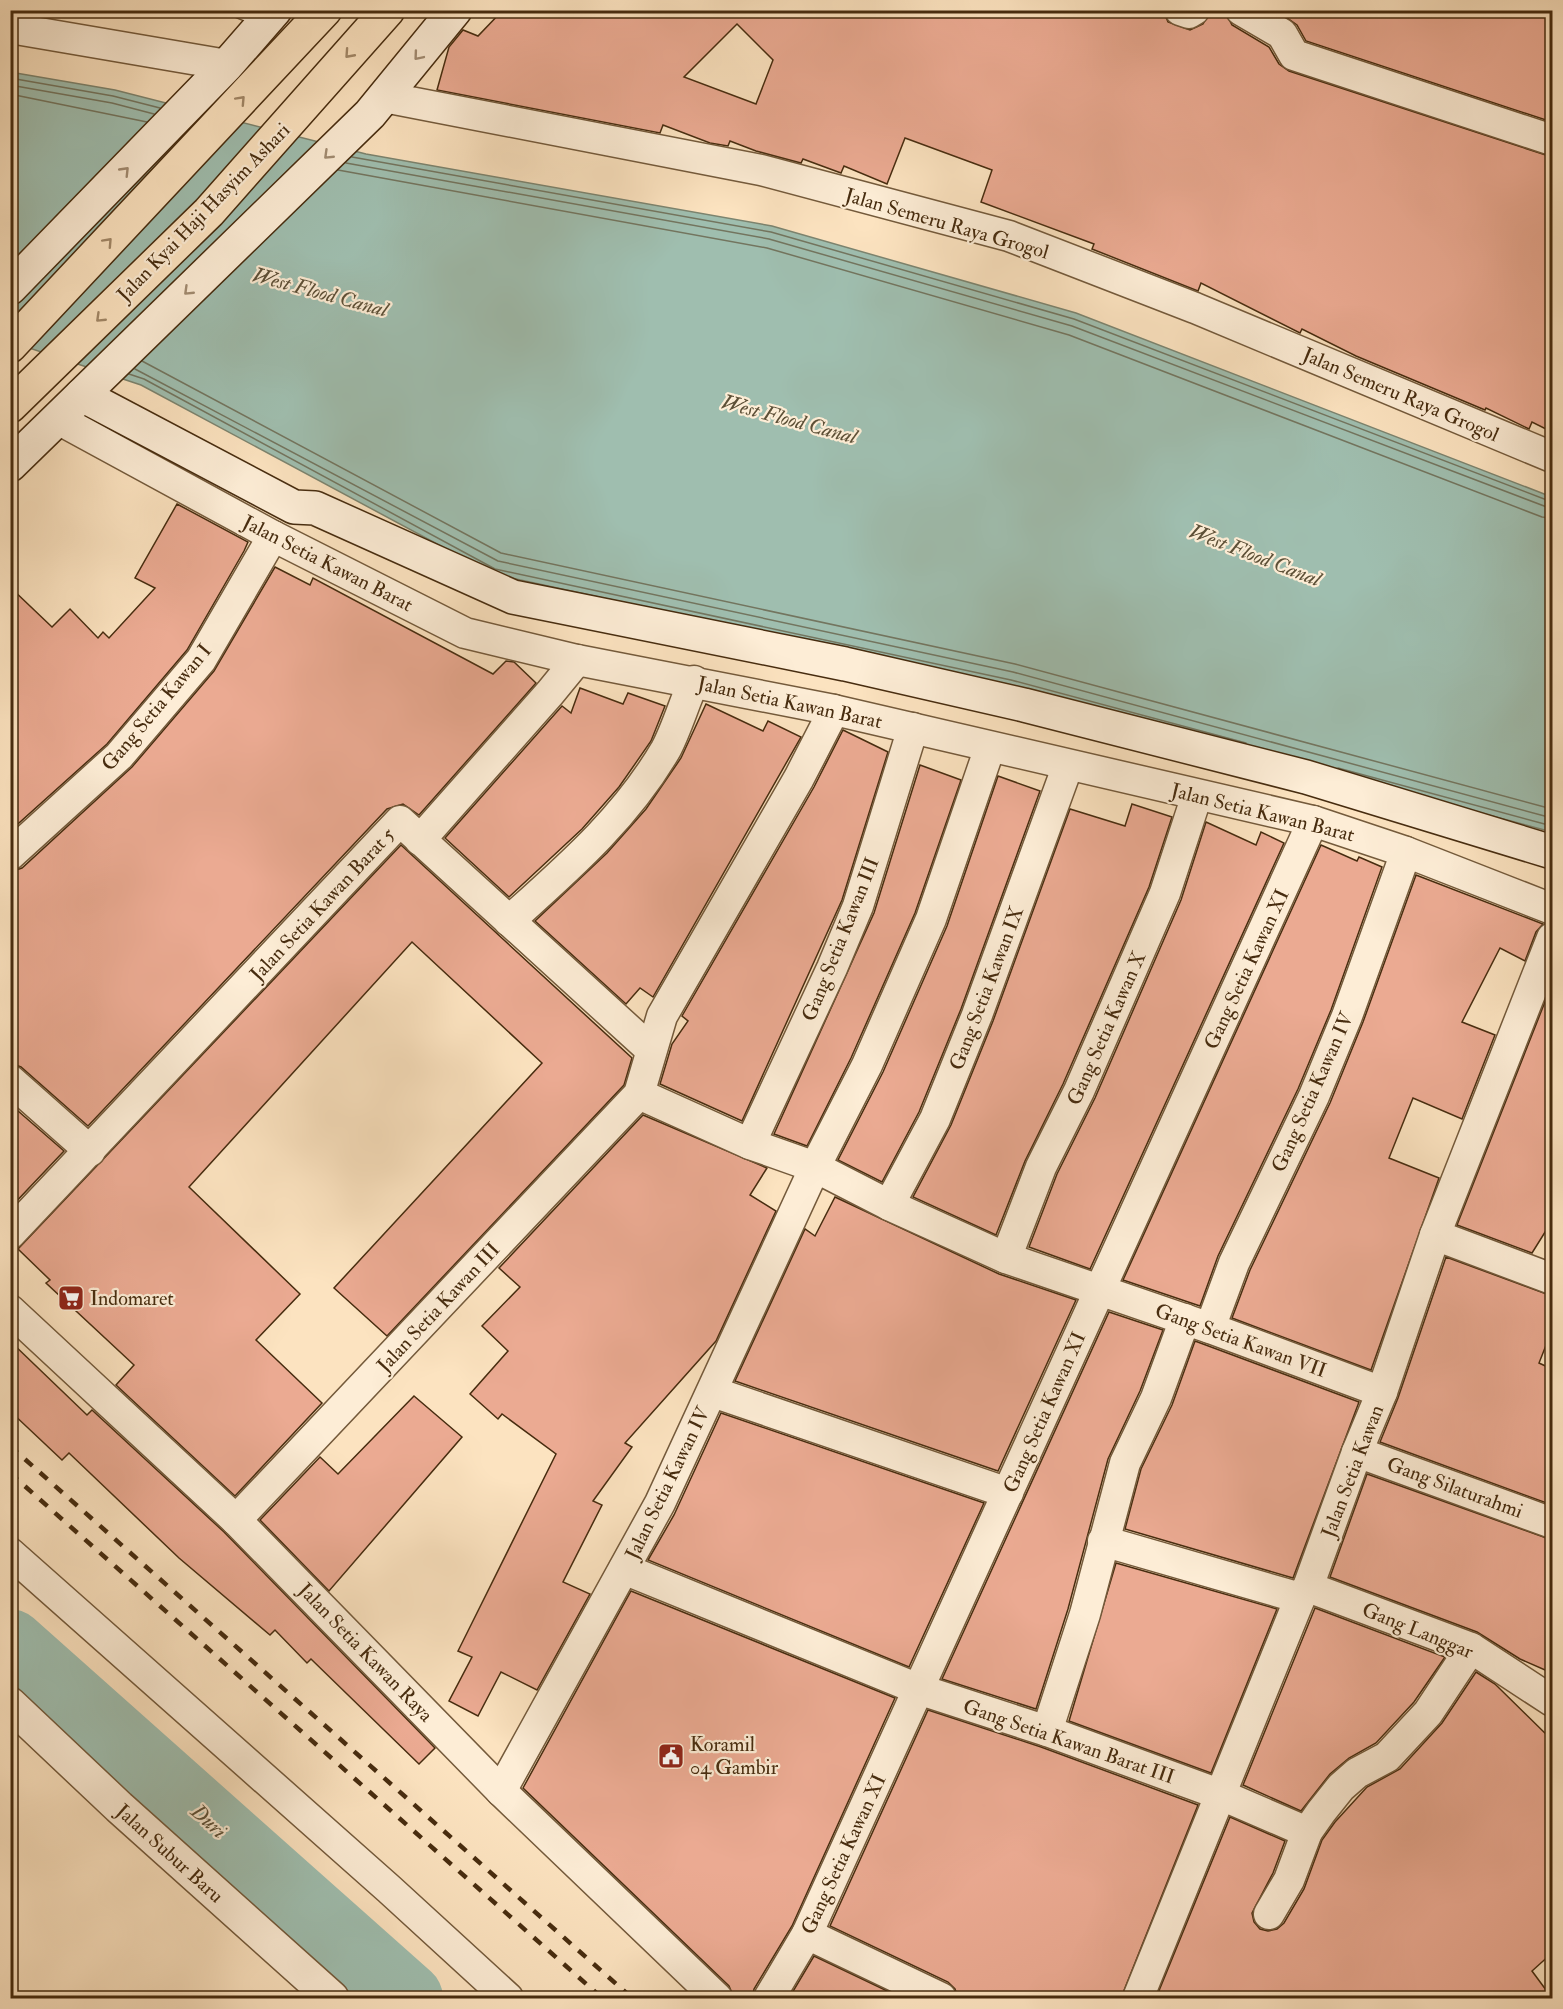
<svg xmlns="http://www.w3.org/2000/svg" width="1563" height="2009" viewBox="0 0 1563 2009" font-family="'IM FELL Double Pica',serif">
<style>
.water{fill:#9fbeaf;stroke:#7c846f;stroke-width:1.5}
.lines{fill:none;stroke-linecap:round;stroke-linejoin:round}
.shore{stroke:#73755f;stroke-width:1.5}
.river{stroke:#9fbeaf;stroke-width:70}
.building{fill:#ebaa92;stroke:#472c0f;stroke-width:1.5;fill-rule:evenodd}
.service-casing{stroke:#745a3b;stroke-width:18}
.minor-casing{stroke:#745a3b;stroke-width:33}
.tertiary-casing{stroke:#745a3b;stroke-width:36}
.secondary-casing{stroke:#472c0f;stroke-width:36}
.primary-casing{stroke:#472c0f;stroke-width:36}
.service{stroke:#fdedd6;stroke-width:15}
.minor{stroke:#fdedd6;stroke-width:30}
.tertiary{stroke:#fdedd6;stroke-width:33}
.secondary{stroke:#fdedd6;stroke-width:33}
.primary{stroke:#fce3c0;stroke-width:33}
.rail{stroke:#472c0f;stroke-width:4.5;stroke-dasharray:10 10;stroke-linecap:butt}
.oneway{stroke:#a28868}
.oneway2{stroke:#a28c72}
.labels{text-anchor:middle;stroke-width:4.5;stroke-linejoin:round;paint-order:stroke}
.street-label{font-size:20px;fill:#472c0f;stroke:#fdedd6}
.poi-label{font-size:20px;fill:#472c0f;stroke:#fdedd6;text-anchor:start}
.water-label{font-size:21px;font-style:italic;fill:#5d5037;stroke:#fdedd6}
</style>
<rect width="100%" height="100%" fill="#fce3c0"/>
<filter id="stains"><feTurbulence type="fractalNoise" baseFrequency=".00333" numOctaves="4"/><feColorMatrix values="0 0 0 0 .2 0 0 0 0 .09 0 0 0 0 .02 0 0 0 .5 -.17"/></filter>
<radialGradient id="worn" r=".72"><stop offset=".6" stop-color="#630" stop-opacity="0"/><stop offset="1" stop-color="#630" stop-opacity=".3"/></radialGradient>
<!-- water -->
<polygon class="water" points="10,72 115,90 366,154 772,226 1076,313 1552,497 1552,832 1010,686 493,574 141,385 11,342"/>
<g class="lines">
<!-- shore -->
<g class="shore">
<polyline points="10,78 113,96 160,108"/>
<polyline points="10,85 112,103 154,114"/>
<polyline points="10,94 147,122"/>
<polyline points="352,157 771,232 1074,319 1552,502"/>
<polyline points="346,163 769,239 1072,326 1552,509"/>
<polyline points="338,170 767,248 1069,335 1542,517 1552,518"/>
<polyline points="142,361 501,553 1015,664 1552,809"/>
<polyline points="135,369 498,561 1013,672 1552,818"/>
<polyline points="129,374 144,379 495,569 1011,680 1246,743"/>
<polyline points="1338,768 1552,826"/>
</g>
<!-- river -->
<polyline class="river" points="10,1644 408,1998"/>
</g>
<!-- building -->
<g class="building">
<path d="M503 10H1163L1168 22 1190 30 1203 24 1211 10H1224L1232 25 1269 47 1279 64 1289 71 1552 157V432L1532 422 1529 429 1486 408 1485 410 1356 356 1302 329 1300 333 1201 283 1198 291 1092 249 1094 244 981 202 992 170 905 138 887 184 844 166 841 173 803 159 801 163 756 151 730 141 728 146 710 143 663 125 660 133 437 90 449 47 463 30 478 36ZM737 24 773 60 756 104 684 77Z"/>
<polygon points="1276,10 1552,10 1552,122 1306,41 1297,25"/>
<polygon points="177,504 248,542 244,551 187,650 107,744 10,831 10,587 52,627 70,609 98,638 103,632 109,638 155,588 135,578"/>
<polygon points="275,567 310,585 313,578 493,674 506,661 514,662 536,683 419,815 403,804 387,809 88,1126 21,1067 10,1063 10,872 22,868 132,767 214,671"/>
<polygon points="580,688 623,704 628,693 665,706 651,741 619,787 582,829 509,897 445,838 562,706 571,713"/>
<polygon points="706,704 763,731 768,721 801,737 653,997 640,988 626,1004 535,921 607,853 646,809 681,758"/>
<polygon points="843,730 888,752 842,900 742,1121 660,1084 672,1044 688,1021 682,1016 814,787"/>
<polygon points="920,765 961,780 915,913 851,1058 807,1146 774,1134 874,913"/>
<polygon points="998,776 1040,791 961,1009 919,1112 882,1182 838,1160 883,1072 947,926"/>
<polygon points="1132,804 1172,817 1149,887 1063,1084 1025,1161 996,1235 913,1197 951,1125 993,1021 1070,809 1125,826"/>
<polygon points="1206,822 1256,845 1261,832 1284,843 1090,1269 1029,1247 1057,1174 1095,1098 1181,900"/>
<polygon points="401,845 632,1058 624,1085 387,1336 334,1288 542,1063 412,942 189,1187 300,1294 256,1340 322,1403 235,1496 116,1385 134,1365 46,1283 50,1280 18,1249"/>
<polygon points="1321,845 1357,861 1359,857 1382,867 1331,1010 1298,1089 1218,1256 1200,1306 1123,1280"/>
<polygon points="1416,875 1543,924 1536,932 1525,961 1500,948 1462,1022 1495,1035 1462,1119 1413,1098 1389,1158 1439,1178 1371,1370 1232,1318 1250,1270 1330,1103 1363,1022"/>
<polygon points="1552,984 1552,1221 1532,1253 1457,1225"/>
<polygon points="10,1104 64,1151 10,1208"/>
<polygon points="643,1115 767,1168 750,1195 776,1211 716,1341 625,1443 632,1447 593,1501 602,1505 563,1582 590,1594 537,1690 501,1672 478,1716 449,1701 472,1657 458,1651 556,1454 502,1414 498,1419 470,1394 508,1351 482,1326 520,1287 499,1268"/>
<polygon points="835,1197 999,1274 1076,1300 998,1471 735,1381 805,1229 815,1236"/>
<polygon points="1446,1257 1552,1296 1552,1330 1539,1363 1552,1369 1552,1505 1380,1442 1398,1398"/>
<polygon points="1109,1312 1163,1330 1140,1391 1108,1459 1068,1609 1036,1709 942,1679"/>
<polygon points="10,1341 87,1415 92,1410 224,1532 435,1748 419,1764 311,1659 307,1663 275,1630 270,1635 179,1558 69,1453 62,1460 10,1411"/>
<polygon points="1195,1341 1359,1402 1293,1578 1125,1529 1141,1469 1172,1405"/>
<polygon points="414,1396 462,1437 329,1591 260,1520 320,1457 338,1474"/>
<polygon points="721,1413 984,1503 909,1667 648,1560 674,1515"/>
<polygon points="1367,1474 1552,1540 1552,1673 1520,1659 1477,1632 1330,1577"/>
<polygon points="1116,1563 1277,1609 1211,1773 1069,1721"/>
<polygon points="631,1591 895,1698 792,1926 754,1989 752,1998 734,1998 729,1986 523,1788"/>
<polygon points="1315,1608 1445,1657 1414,1702 1376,1743 1349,1758 1330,1774 1301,1811 1243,1785"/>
<polygon points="1476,1672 1495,1684 1552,1740 1552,1953 1532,1971 1552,1998 1156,1998 1230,1817 1285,1841 1273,1873 1252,1913 1254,1922 1260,1929 1268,1931 1277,1929 1284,1923 1304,1889 1322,1840 1335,1822 1367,1787 1400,1769 1442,1723"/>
<polygon points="928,1710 1041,1747 1198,1805 1121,1998 958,1998 955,1989 948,1982 830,1926"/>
<polygon points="814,1956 902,1998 789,1998"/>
</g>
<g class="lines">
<defs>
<polyline id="service" points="239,10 266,21"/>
<g id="minor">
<polyline points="1180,10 1189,13 1194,10"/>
<polyline points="1241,10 1282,34 1294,55 1552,140"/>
<polyline points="10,28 227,65"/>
<polyline points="384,97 761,170 1009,236 1195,308 1552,457"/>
<polyline points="58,419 273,536 465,633 577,660 834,710 1313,821 1406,852 1552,909"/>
<polyline points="420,840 550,693 577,660"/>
<polyline points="10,855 119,756 201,660 273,536"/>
<path d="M509 921C568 868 626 818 666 749 677 728 684 703 694 681"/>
<polyline points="10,1080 90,1151"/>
<polyline points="639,1094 750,1144 815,1167 889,1205 1006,1258 1210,1328 1382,1392"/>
<polyline points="750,1144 832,968 858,906 913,728"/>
<polyline points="889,1205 935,1119 977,1015 1068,765"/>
<polyline points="10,1234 400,821 651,1050"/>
<polyline points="1435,1235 1552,1279"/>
<polyline points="1006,1258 1041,1167 1079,1091 1165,893 1197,795"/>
<polyline points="10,1310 236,1520 501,1791 717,1998"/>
<polyline points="1210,1328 1234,1263 1314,1096 1347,1016 1406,852"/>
<polyline points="713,1392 1008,1493"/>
<polyline points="1357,1452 1552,1523"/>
<polyline points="236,1520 639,1094 662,1016 799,778 834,710"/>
<polyline points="1103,1541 1300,1598"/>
<polyline points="10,1553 389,1889 508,1998"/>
<polyline points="624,1569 918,1689 1047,1731 1219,1794 1307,1832"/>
<polyline points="1308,1587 1471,1648 1552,1701"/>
<polyline points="1047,1731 1085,1614 1125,1463 1156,1398 1185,1319"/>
<polyline points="501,1791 660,1503 815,1167 867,1065 931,919 990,747"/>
<polyline points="1269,1914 1289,1880 1307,1832 1321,1812 1341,1787 1357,1773 1387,1757 1428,1713 1471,1648"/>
<polyline points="807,1934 941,1998"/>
<polyline points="769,1998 807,1934 1313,821"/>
<polyline points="1138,1998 1300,1598 1308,1587 1357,1452 1382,1392 1435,1235 1552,938"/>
</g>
<polyline id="tertiary" points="10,1704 119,1807 332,1998"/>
<g id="secondary">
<polyline points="10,288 227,65 275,10"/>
<polyline points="82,395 294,507 315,508 513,597 845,664 1024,705 1306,777 1552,852"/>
<polyline points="10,465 370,114 455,10"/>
</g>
<g id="primary">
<polyline points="10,346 325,10"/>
<polyline points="10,406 209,212 388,10"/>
</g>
</defs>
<!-- service casing -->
<use href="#service" class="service-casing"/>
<!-- minor casing -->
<use href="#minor" class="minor-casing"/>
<!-- tertiary casing -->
<use href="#tertiary" class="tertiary-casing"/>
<!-- secondary casing -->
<use href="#secondary" class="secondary-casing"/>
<!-- primary casing -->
<use href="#primary" class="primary-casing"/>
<!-- service -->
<use href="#service" class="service"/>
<!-- minor -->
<use href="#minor" class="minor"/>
<!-- tertiary -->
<use href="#tertiary" class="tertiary"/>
<!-- secondary -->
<use href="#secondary" class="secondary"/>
<!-- primary -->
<use href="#primary" class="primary"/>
<!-- rail -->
<g class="rail">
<polyline points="10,1446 632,1998"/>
<polyline points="10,1473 602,1998"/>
</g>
</g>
<!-- one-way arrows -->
<defs><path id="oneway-chevron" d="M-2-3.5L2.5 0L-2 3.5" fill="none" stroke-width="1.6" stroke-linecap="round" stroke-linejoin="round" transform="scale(1.5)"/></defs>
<g class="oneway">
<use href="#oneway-chevron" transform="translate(349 54) rotate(132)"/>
<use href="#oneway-chevron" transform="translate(241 100) rotate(-47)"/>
<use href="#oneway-chevron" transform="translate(108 242) rotate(-47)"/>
<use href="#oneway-chevron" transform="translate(100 318) rotate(136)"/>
</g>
<g class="oneway2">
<use href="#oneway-chevron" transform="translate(418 56) rotate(130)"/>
<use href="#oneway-chevron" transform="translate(328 155) rotate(136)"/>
<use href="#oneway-chevron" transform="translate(125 171) rotate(-46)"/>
<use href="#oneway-chevron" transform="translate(188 291) rotate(136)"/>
</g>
<!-- icons -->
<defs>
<symbol id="supermarket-square" viewBox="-11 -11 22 22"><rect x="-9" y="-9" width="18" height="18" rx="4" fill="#8f2418" stroke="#fdedd6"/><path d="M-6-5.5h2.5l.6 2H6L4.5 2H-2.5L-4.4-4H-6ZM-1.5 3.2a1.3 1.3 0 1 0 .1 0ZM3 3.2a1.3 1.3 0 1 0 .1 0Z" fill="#fff"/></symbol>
<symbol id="civic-square" viewBox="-11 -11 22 22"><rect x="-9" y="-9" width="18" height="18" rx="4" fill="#8f2418" stroke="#fdedd6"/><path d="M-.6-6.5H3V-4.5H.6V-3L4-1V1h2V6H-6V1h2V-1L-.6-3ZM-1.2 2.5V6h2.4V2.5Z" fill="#fff"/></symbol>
</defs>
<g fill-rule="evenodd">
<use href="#supermarket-square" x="56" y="1283" width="30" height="30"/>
<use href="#civic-square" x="656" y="1741" width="30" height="30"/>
</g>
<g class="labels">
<!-- street labels -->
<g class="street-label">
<text transform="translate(203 212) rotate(-46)" y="7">Jalan Kyai Haji Hasyim Ashari</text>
<text transform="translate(947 223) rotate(16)" y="7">Jalan Semeru Raya Grogol</text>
<text transform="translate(1401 394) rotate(23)" y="7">Jalan Semeru Raya Grogol</text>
<text transform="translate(328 563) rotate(27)" y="7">Jalan Setia Kawan Barat</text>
<text transform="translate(790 702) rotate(12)" y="7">Jalan Setia Kawan Barat</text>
<text transform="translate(156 707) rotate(-50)" y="7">Gang Setia Kawan I</text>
<text transform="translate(1263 812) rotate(14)" y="7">Jalan Setia Kawan Barat</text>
<text transform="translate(322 904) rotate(-47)" y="7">Jalan Setia Kawan Barat 5</text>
<text transform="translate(840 939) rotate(-68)" y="7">Gang Setia Kawan III</text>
<text transform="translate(1246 969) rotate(-65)" y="7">Gang Setia Kawan XI</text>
<text transform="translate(986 988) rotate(-69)" y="7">Gang Setia Kawan IX</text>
<text transform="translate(1106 1028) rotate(-66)" y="7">Gang Setia Kawan X</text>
<text transform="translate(1312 1092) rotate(-66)" y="7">Gang Setia Kawan IV</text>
<text transform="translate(438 1307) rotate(-47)" y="7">Jalan Setia Kawan III</text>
<text transform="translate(1241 1340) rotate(20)" y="7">Gang Setia Kawan VII</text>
<text transform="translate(1044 1412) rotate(-66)" y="7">Gang Setia Kawan XI</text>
<text transform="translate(1352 1471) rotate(-69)" y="7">Jalan Setia Kawan</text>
<text transform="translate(667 1483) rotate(-64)" y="7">Jalan Setia Kawan IV</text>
<text transform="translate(1455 1487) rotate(20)" y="7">Gang Silaturahmi</text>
<text transform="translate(1418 1630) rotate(22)" y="7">Gang Langgar</text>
<text transform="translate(366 1652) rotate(46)" y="7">Jalan Setia Kawan Raya</text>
<text transform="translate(1069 1741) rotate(19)" y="7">Gang Setia Kawan Barat III</text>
<text transform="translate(170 1853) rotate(42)" y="7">Jalan Subur Baru</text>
<text transform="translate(843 1854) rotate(-65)" y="7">Gang Setia Kawan XI</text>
</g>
<!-- poi labels -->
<g class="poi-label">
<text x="90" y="1305">Indomaret</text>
<text x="690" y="1751">Koramil<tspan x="690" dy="23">04 Gambir</tspan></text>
</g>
<!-- water labels -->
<g class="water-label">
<text transform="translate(320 292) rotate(15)" y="7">West Flood Canal</text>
<text transform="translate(789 419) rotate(15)" y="7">West Flood Canal</text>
<text transform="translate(1255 555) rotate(21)" y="7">West Flood Canal</text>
<text transform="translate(209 1821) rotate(42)" y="7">Duri</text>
</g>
</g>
<!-- margin -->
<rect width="1563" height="2009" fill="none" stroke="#fce3c0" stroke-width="36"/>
<rect x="12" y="12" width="1539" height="1985" fill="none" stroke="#472c0f" stroke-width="3"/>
<rect x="18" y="18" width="1527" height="1973" fill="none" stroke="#472c0f" stroke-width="1.5"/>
<rect width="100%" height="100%" filter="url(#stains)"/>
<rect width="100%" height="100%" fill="url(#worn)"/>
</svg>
